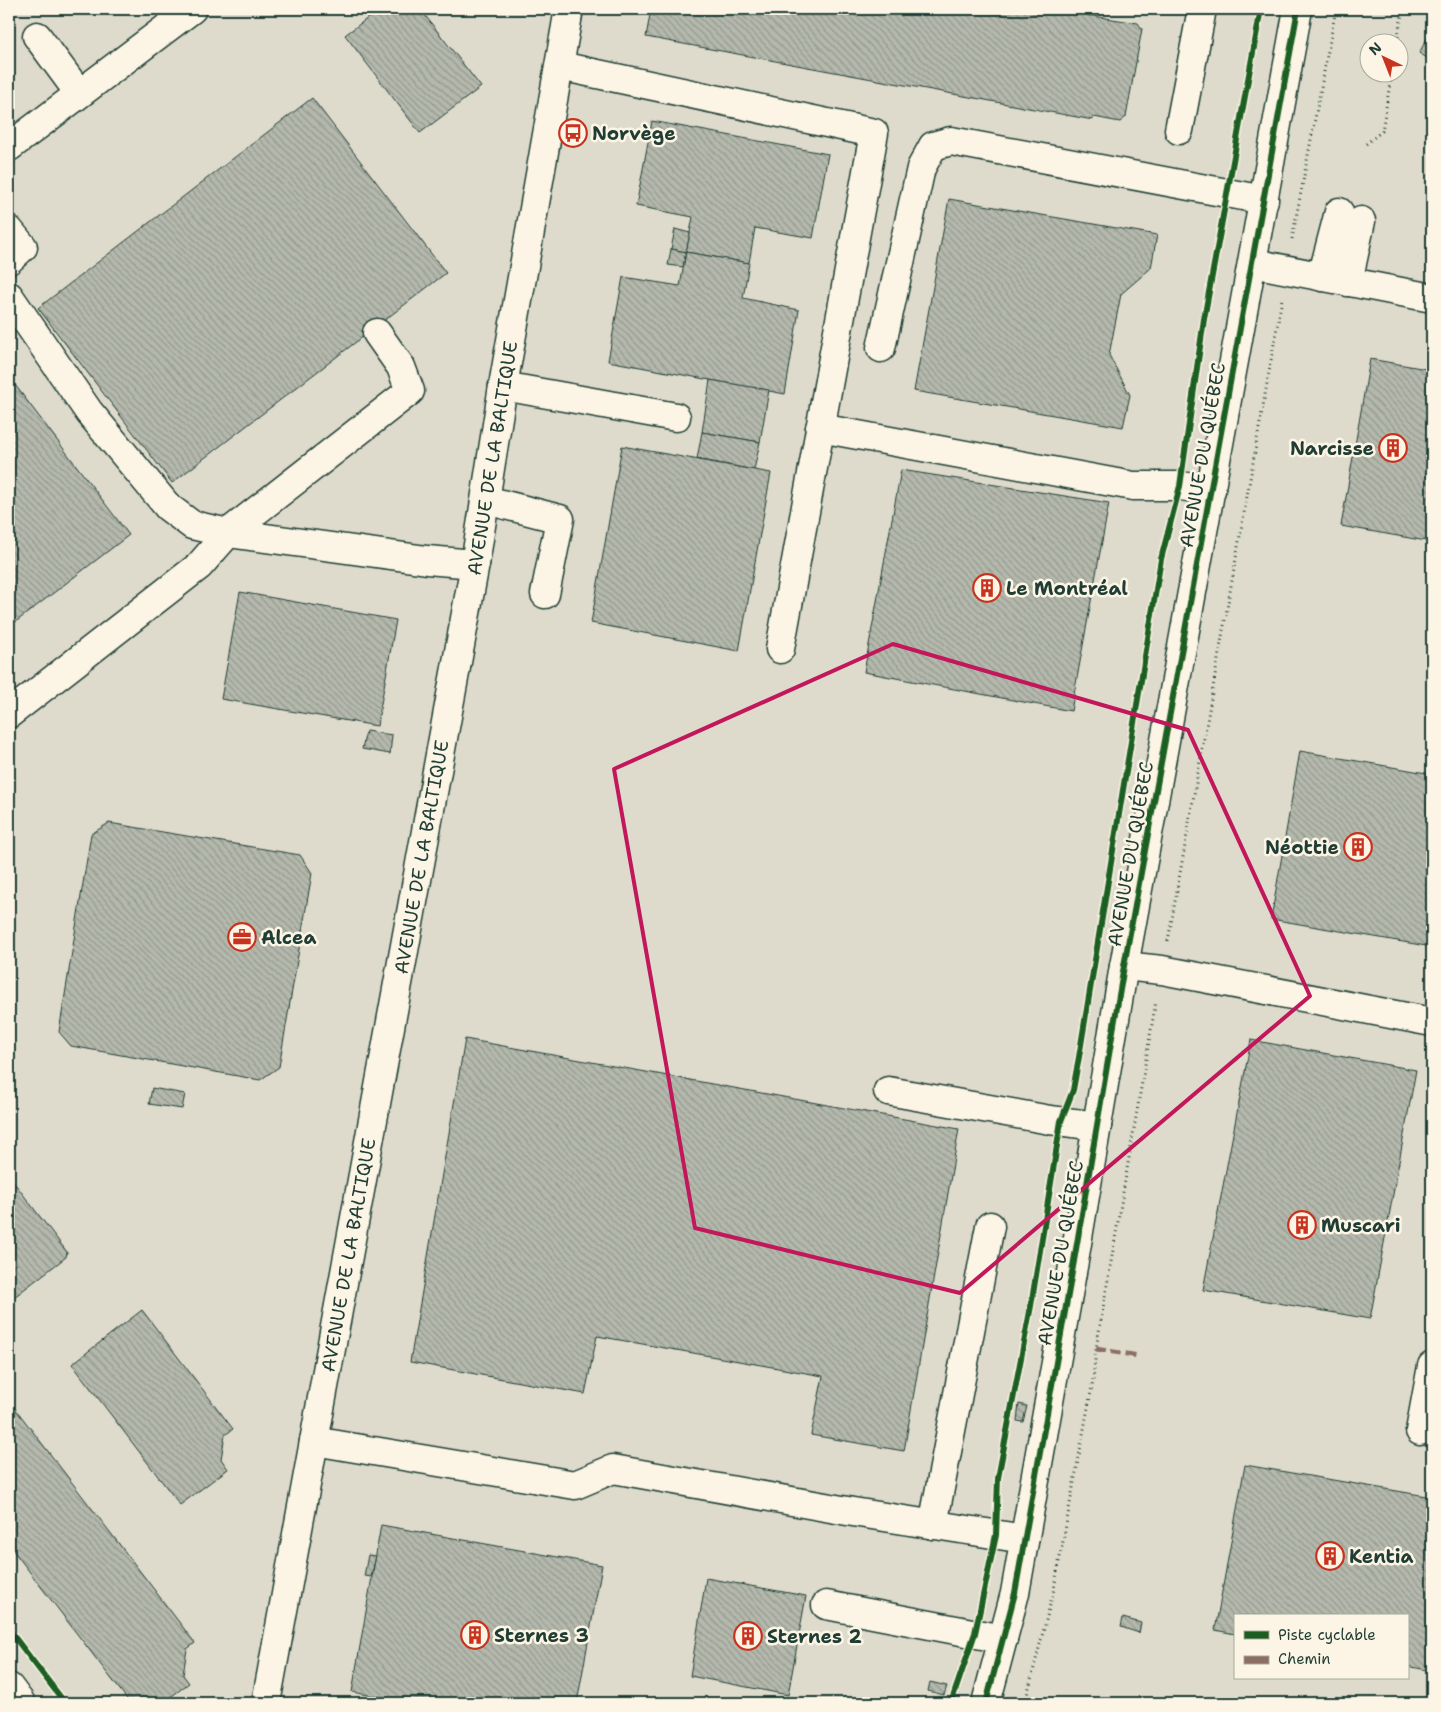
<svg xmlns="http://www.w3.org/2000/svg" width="1441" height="1712" viewBox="0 0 1441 1712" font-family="'Shantell Sans',sans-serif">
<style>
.built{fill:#dedbcc;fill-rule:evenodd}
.building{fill:url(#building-back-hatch);stroke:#1f3d34}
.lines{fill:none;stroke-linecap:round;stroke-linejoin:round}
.minor-casing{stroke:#1f3d34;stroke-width:31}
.path{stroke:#1f3d34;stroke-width:3;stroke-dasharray:1 4;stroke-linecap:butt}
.minor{stroke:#fcf5e5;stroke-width:28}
.quiet{stroke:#8d6e63;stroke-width:5;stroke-dasharray:10 5;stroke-linecap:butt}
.cycleway-casing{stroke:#fcf5e5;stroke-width:9}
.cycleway{stroke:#1b5e20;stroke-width:6}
.marked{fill:none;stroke:#c2185b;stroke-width:4;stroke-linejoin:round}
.labels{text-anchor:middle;stroke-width:5;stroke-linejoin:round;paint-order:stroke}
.poi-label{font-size:19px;font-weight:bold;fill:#1f3d34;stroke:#fcf5e5;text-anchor:start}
.street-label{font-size:19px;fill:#1f3d34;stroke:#fcf5e5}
</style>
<defs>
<pattern id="building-back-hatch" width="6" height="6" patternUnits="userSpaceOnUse" patternTransform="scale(1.25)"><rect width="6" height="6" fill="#b5b9ad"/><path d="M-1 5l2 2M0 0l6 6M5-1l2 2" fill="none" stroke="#93988e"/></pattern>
</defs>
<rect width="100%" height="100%" fill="#efeada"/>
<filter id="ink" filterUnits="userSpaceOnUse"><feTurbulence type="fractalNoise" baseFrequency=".02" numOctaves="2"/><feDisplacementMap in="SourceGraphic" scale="10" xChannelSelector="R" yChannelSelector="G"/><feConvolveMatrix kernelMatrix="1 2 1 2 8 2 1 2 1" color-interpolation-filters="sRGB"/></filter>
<g filter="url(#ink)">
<!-- built -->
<path class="built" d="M9 9H1432V1703H9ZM1368 42H1398V72H1368ZM1235 1616H1407V1678H1235Z"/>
<!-- building -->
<g class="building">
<polygon points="380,9 420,9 481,87 420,133 345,35"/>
<polygon points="651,9 1089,9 1087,15 1138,23 1142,29 1126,117 1120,122 1094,117 1093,120 646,37"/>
<polygon points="1432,30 1432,61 1419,53"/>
<polygon points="312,98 446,273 172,483 38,308"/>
<polygon points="652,121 828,154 813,238 755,228 749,263 686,252 693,217 636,206"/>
<polygon points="949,199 1157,235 1151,268 1121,294 1109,355 1130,395 1123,427 914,391"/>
<polygon points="675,229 690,233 686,252 671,249"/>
<polygon points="671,249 686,252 683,267 668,265"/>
<polygon points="686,252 749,263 743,298 799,310 785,394 608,361 623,277 680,286"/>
<polygon points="1370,359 1432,370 1432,542 1341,526"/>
<polygon points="9,377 129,535 9,627"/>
<polygon points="710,380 769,390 760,442 702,432"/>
<polygon points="702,432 760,442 754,470 697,459"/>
<polygon points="622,446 771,473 739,651 591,623"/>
<polygon points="901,470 1109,503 1071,711 864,672"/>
<polygon points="240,592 396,620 377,726 221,699"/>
<polygon points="366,731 392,735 390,754 362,749"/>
<polygon points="1300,751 1432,774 1432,947 1271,919"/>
<polygon points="109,823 300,855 312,873 279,1067 260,1080 71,1046 59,1032 91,834"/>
<polygon points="465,1039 959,1129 904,1451 811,1435 823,1376 597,1336 585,1394 410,1362"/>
<polygon points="1251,1040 1416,1070 1370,1319 1203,1290"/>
<polygon points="152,1088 185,1094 182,1109 149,1104"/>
<polygon points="9,1176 67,1252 66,1257 9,1301"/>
<polygon points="142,1310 233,1429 225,1435 221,1459 228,1469 180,1505 72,1364"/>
<polygon points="1019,1404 1027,1406 1023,1422 1017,1421"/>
<polygon points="14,1407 195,1643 187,1649 183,1675 189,1683 163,1703 130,1703 9,1545 9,1412"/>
<polygon points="1245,1465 1432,1497 1432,1671 1407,1666 1407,1616 1235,1616 1235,1634 1215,1630"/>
<polygon points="381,1525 602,1565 577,1703 413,1703 352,1692"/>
<polygon points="368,1555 376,1556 371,1577 364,1576"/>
<polygon points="706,1578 806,1596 788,1695 690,1676"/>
<polygon points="1123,1618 1141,1623 1139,1633 1121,1627"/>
<polygon points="930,1682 947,1686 944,1695 928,1691"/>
</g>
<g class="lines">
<defs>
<g id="minor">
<polyline points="37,36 79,93"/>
<polyline points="560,66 874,133 780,649"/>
<polyline points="1179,130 1202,9"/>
<polyline points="9,147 192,9"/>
<polyline points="9,230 23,247 9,260"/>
<polyline points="1253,263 1432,298"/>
<polyline points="1322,277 1339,212"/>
<polyline points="1348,282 1361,221"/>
<polyline points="9,296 89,412 168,507 192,525 228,533 199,566 9,714"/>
<polyline points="377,333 401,367 410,391 228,533 427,560 475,564"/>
<polyline points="881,348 921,168 933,146 951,141 1264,200"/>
<polyline points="503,386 676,417"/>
<polyline points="820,428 1133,486 1180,486 1211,490"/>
<polyline points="486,500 560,519 545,594"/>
<polyline points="1124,966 1162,970 1432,1022"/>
<polyline points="888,1091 1050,1120 1097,1126"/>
<polyline points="1420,1431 1432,1366"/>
<polyline points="314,1441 575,1485 613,1469 853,1512 1024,1539"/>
<polyline points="933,1525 990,1226"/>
<polyline points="826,1605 1003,1639"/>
<polyline points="9,1687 21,1703"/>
<polyline points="266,1703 475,564 503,386 569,9"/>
<polyline points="986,1703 1015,1593 1074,1261 1124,966 1298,9"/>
</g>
</defs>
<!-- minor casing -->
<use href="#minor" class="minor-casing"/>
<!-- path -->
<g class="path">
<polyline points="1397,42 1403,9"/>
<polyline points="1366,144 1382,131 1392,72"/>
<polyline points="1292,239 1336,9"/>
<polyline points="1168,941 1282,299"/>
<polyline points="1025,1703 1054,1589 1093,1381 1096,1349 1156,1001"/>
</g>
<!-- minor -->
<use href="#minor" class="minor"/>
<!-- quiet -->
<polyline class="quiet" points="1096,1349 1139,1356"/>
<defs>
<g id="cycleway">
<polyline points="9,1630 65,1703"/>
<polyline points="951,1703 975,1633 996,1535 998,1478 1031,1306 1061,1121 1073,1090 1079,1057 1161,559 1180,486 1204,319 1261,9"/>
<polyline points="986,1703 1015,1593 1074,1261 1124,966 1298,9"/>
</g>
</defs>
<!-- cycleway casing -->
<use href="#cycleway" class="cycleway-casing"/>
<!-- cycleway -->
<use href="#cycleway" class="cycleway"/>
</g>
</g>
<!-- marked area -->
<path class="marked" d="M893 644 1188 730 1310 996 960 1293 695 1228 614 769Z"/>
<!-- icons -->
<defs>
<symbol id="bus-ring" viewBox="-11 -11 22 22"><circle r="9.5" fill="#fcf5e5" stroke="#c8321e" stroke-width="1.5"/><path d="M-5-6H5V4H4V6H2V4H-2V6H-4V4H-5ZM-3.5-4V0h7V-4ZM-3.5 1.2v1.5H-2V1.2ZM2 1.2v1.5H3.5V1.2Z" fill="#c8321e"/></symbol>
<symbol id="building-ring" viewBox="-11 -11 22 22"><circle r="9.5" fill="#fcf5e5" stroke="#c8321e" stroke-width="1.5"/><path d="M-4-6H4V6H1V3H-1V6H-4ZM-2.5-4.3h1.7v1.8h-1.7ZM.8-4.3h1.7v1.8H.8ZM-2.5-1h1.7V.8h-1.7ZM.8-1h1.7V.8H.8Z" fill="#c8321e"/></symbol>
<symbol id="office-ring" viewBox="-11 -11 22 22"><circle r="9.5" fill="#fcf5e5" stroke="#c8321e" stroke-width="1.5"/><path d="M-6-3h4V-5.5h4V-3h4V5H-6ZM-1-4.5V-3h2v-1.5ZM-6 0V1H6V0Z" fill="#c8321e"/></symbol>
</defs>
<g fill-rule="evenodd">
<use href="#bus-ring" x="557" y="117" width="32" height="32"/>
<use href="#building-ring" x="1377" y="432" width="32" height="32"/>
<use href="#building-ring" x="971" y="572" width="32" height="32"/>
<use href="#building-ring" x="1342" y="831" width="32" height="32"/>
<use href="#office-ring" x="226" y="921" width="32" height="32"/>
<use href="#building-ring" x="1286" y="1209" width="32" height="32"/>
<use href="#building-ring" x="1314" y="1540" width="32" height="32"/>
<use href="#building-ring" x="459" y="1619" width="32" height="32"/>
<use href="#building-ring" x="732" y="1620" width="32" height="32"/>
</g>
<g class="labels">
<!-- poi labels -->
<g class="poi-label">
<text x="592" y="140">Norvège</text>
<text x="1374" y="455" text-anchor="end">Narcisse</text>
<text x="1006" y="595">Le Montréal</text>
<text x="1339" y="854" text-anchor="end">Néottie</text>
<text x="261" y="944">Alcea</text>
<text x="1321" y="1232">Muscari</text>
<text x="1349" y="1563">Kentia</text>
<text x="494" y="1642">Sternes 3</text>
<text x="767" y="1643">Sternes 2</text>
</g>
<!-- street labels -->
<g class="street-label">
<text transform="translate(1202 455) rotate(-80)" y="7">AVENUE DU QUÉBEC</text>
<text transform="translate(492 458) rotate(-81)" y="7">AVENUE DE LA BALTIQUE</text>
<text transform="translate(1130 854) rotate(-80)" y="7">AVENUE DU QUÉBEC</text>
<text transform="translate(421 857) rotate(-80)" y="7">AVENUE DE LA BALTIQUE</text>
<text transform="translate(1060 1253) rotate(-80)" y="7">AVENUE DU QUÉBEC</text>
<text transform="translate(348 1255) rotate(-80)" y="7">AVENUE DE LA BALTIQUE</text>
</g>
</g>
<!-- margin -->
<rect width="1441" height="1712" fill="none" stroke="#fcf5e5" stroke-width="30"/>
<rect x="15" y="15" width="1411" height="1682" fill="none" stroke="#1f3d34" stroke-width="2" filter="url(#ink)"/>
<!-- legend -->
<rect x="1234" y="1614" width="175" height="65" fill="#fcf5e5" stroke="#a4ab9e"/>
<rect x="1244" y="1631" width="25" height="8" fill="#1b5e20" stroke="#a4ab9e"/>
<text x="1278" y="1640" font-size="15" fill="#1f3d34">Piste cyclable</text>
<rect x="1244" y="1656" width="25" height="8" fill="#8d6e63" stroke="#a4ab9e"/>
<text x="1278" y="1664" font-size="15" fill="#1f3d34">Chemin</text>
<!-- north arrow -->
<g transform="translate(1384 58) rotate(317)"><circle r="24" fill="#fcf5e5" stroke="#a4ab9e"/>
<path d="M0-4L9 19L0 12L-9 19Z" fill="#c8321e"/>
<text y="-8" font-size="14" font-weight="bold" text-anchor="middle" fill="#1f3d34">N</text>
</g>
</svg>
